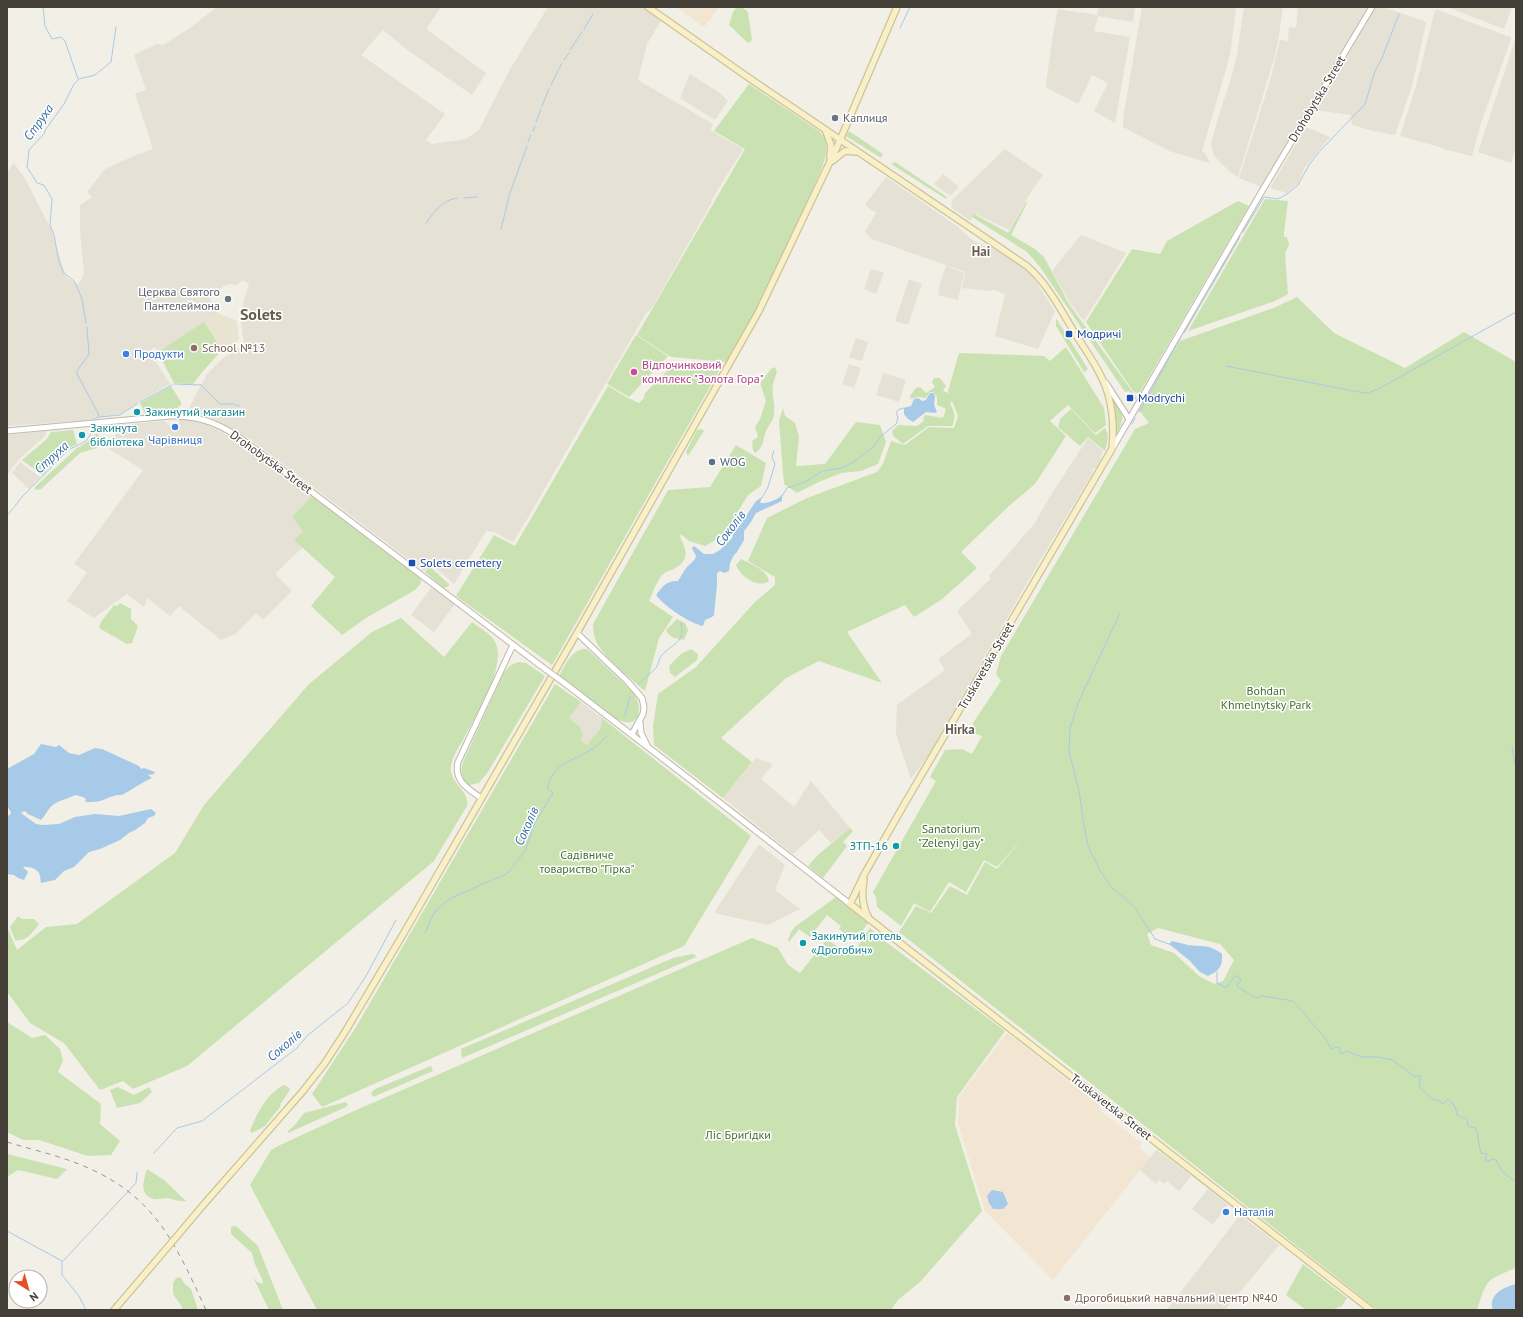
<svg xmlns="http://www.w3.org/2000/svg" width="1523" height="1317" viewBox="0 0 1523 1317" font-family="'PT Sans',sans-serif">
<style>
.residential{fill:#e5e1d4}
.commercial{fill:#f2e6d2}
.education{fill:#e9e4d1}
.green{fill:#cae2b2;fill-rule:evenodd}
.water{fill:#a7cae9}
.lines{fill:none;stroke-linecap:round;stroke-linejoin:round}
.stream{stroke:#a7cae9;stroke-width:1}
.tertiary-casing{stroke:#bfb9ac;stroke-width:7}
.secondary-casing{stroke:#cdc399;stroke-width:8}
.tertiary{stroke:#fff;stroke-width:5}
.secondary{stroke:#faf0c8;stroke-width:5.5}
.rail{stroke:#959595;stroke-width:1;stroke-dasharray:5 5;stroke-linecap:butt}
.tertiary-bridge-casing{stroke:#bfb9ac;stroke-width:7;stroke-linecap:butt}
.secondary-bridge-casing{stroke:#cdc399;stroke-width:8;stroke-linecap:butt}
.tertiary-bridge{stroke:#fff;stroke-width:5}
.secondary-bridge{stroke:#faf0c8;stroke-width:5.5}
.worship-dot{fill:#6b7280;stroke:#fff;stroke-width:1.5}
.transit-dot{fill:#1a4fb4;stroke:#fff;stroke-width:1.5}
.education-dot{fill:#8d6e63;stroke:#fff;stroke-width:1.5}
.shop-dot{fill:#3f7fe0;stroke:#fff;stroke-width:1.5}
.hotel-dot{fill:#d1479c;stroke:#fff;stroke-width:1.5}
.culture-dot{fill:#0f9aa8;stroke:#fff;stroke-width:1.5}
.service-dot{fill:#5c6f8a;stroke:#fff;stroke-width:1.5}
.labels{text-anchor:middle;stroke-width:3;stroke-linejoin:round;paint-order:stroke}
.street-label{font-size:12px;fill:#433f36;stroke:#fff}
.worship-label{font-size:12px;fill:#5b616d;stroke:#fff;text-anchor:start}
.transit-label{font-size:12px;fill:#164399;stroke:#fff;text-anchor:start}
.education-label{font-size:12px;fill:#785e54;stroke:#fff;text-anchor:start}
.shop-label{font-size:12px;fill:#366cbe;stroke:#fff;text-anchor:start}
.hotel-label{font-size:12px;fill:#b23c85;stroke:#fff;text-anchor:start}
.culture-label{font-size:12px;fill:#0d838f;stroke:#fff;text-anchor:start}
.service-label{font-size:12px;fill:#4e5e75;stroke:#fff;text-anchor:start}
.park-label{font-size:12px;fill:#43702e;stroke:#fff}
.water-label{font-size:13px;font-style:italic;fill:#3871a6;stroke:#fff}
.neighbourhood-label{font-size:13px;font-weight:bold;fill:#655d4e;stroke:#fff}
.district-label{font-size:16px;font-weight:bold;fill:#655d4e;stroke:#fff}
</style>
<rect width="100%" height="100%" fill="#f1efe6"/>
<!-- residential -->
<g class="residential">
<polygon points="217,7 441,7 426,29 486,73 472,95 409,51 383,30 361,55 445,114 426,140 432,144 466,139 479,130 509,71 548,7 642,7 661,21 647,44 638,80 713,124 710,130 743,149 711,201 712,202 653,306 645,315 529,516 513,542 494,532 486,531 454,584 430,563 424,571 250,439 210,417 197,413 189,408 207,374 223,358 244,345 241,322 243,304 249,284 243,280 237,285 230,284 224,286 209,297 218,313 158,352 155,347 149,351 170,384 138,402 121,414 95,417 88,420 7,426 7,172 14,163 24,177 51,229 66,277 78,285 84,275 80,229 80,205 92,197 87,192 105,169 134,156 153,149 135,94 146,90 134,55 157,44 163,45 190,28"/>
<polygon points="1099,7 1135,7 1133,22 1098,16 1094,31 1130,37 1115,123 1094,111 1108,83 1092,75 1078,104 1047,88 1046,84 1052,41 1058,9 1097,15"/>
<polygon points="1142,7 1236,7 1230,55 1202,151 1205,153 1210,163 1169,151 1123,127 1124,113"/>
<polygon points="1244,7 1283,7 1278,42 1273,62 1238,177 1230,172 1214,156 1211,144 1216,125 1231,78 1237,55"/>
<polygon points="1298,7 1369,7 1261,187 1239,178 1270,81 1280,40 1288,41 1289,27 1296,28"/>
<polygon points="1375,7 1383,7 1424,21 1426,23 1412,86 1395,135 1373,131 1353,125 1351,121 1351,115 1315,110"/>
<polygon points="1447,7 1512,7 1504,29"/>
<polygon points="1435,10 1438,10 1480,26 1510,37 1511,39 1481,123 1472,156 1443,149 1443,148 1400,136 1416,86"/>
<polygon points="1515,40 1516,148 1511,163 1478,152"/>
<polygon points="690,74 720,93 728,101 715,120 680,98"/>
<polygon points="1306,127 1330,137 1305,167 1299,182 1287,193 1270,188"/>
<polygon points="1005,149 1043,175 1032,190 1009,230 976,214 970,221 951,207 952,200"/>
<polygon points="943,174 959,187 950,196 934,184"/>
<polygon points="886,177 958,227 971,239 988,248 990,245 1015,259 1032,276 1055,311 1038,349 995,336 1005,294 994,290 989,291 962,288 965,272 872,239 865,232 876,213 865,205"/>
<polygon points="1081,235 1126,253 1084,321 1070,303 1052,271"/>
<polygon points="946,266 964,273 958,300 938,295 940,283"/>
<polygon points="871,269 884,273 876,294 864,289"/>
<polygon points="909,279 922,284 908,325 895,321"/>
<polygon points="856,338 868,342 862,361 849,357"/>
<polygon points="849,364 861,368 854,388 842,384"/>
<polygon points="883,373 906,380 899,402 876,395"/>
<polygon points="178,420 195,420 211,426 235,440 312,496 292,517 303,531 294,540 303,547 275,574 292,591 263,620 256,613 237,633 221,640 179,606 170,616 147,598 144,607 127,594 94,618 67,601 87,572 74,564 143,470 109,449 120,425 165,421 170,426 181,427"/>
<polygon points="47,431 44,437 19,459 7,475 7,435"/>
<polygon points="1088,438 1103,451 1100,458 1101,459 1095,469 1094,468 1092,471 1093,472 1035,569 928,756 911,779 896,734 897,705 945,670 938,659 972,634 957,611 978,591 991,578 989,576 1034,524 1054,490"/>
<polygon points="20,462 40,477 29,489 12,473"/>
<polygon points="432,587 455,604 434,632 411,615"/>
<polygon points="581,702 602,718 600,729 588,745 580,739 569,718"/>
<polygon points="756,758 773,764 761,779 794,807 811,781 850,828 831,843 819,830 793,854 723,798"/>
<polygon points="759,844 785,865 775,890 800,909 768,925 714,913"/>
<polygon points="1156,1150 1160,1152 1191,1176 1179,1191 1167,1181 1164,1184 1159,1180 1156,1184 1140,1170"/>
<polygon points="1208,1189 1228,1205 1214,1223 1212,1224 1192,1209"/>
<polygon points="1240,1215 1279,1245 1225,1310 1167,1310"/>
</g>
<!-- commercial -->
<g class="commercial">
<polygon points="676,7 719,7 704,27"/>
<polygon points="1007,1033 1099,1105 1103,1113 1142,1143 1139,1147 1150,1157 1053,1280 985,1211 958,1123 959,1097"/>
</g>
<!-- education -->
<polygon class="education" points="218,313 237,321 239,338 238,341 222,350 202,372 193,384 174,383 158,352"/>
<!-- green -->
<g class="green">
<polygon points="737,7 742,7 748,12 752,40 748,43 729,25 733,12"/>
<path d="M749 84 819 131C832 144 825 160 819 175L762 301 735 351 727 362 671 357 637 335 745 149 714 131Z"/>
<polygon points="849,131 883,154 881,158 846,136"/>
<polygon points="895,162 947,197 946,199 891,164"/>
<polygon points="1265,199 1288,201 1284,233 1284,237 1287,237 1289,245 1285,253 1288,294 1275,301 1188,331"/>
<polygon points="1238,201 1249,206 1139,394 1133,391 1086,322 1132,249 1160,254 1167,241"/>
<polygon points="1026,202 1027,203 1011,235 1035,249 1044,257 1069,304 1137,398 1135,400 1129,391 1125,392 1040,267 1027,252 972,217 974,214 1008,233"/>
<path d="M1297 297 1334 333 1405 368 1464 332 1516 362V1268C1486 1280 1487 1279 1477 1310H1378L899 932 916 906 931 913 950 886 967 895 985 862 997 869 1023 838 997 867 984 860 966 892 949 882 930 912 914 903 901 926 877 907 876 897 873 892 936 781 930 777 945 750 962 749 972 754 982 736 974 733 973 723 1001 681 996 674 1001 656 1135 429 1149 423 1139 410 1180 341 1276 307ZM1158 928 1220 944 1234 960 1223 981 1214 984 1199 976 1174 953 1151 945 1147 934Z"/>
<polygon points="1056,318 1088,369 1084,372 1056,326"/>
<polygon points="204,322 222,350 202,372 193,384 174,383 158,352"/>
<polygon points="636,335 668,356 629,397 607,384"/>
<path d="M1066 347 1104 408 1106 425 1095 433 1068 405 1050 421 1066 436 1035 484 1010 505 961 552 977 568 941 600 914 617 905 605 847 632 882 683 819 661 786 678 721 738 752 762 723 798 654 745 653 726 658 694 696 667 755 602 775 585V577L748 561 767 518 807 498 877 472 883 464 891 441 905 445 929 427 954 428 958 416 952 401 950 404C955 412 956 418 952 426H928L903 444 893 436 892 431 898 425 917 426 924 421 923 418 925 415 943 418 946 409 937 405V397L933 392H930L926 398 918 397 911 399 910 396 916 388 920 387 926 393 935 387 932 382 934 378H940L946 386 943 391 949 393 948 391 959 353 1044 356 1050 361Z"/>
<polygon points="674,364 713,368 719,371 552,665 456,596 494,535 515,546 608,386 628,398 639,403 644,398 645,393"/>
<path d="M775 367 777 373C768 392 776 398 774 415 773 422 769 424 767 429 762 437 766 446 755 453L753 450 752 441 758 437 755 427 760 419 766 401 760 383 771 369Z"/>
<path d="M171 386 181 402V405C171 413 165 414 152 412L151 410 149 411V414H145L140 403Z"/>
<path d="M1113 400C1124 408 1125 424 1116 433Z"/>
<polygon points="783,408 785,416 795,423 799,437 796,466 825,464 856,422 880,425 886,442 878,464 861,471 842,473 821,481 797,493 784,484 779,421"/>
<path d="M1071 409 1096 435 1105 428C1110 435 1107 443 1105 451L1088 437 1080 446 1058 427 1060 419Z"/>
<polygon points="702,429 704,431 688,456 686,452 697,430"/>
<polygon points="73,430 77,444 67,449 42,475 22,460 47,439 51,432"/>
<polygon points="97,433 104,443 97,448 80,453 41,489 35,490 35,487 77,448 87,442"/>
<path d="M736 445 766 463 761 486 748 495 723 536 705 546 689 541 681 534 680 537C687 551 690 560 674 569 670 570 665 572 662 575 656 582 653 593 649 601L673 617 659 638 645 691C630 678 609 662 598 645 594 638 593 631 593 624L668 490 710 487Z"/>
<path d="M312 496 421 579C422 584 418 587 415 590L366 618 342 635 311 606 335 577 294 540 303 531 292 517Z"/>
<path d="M741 559C751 564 767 570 769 581 758 589 741 577 736 565Z"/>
<polygon points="429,566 449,584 449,586 444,588 425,572"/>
<polygon points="120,603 131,609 131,619 138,626 132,643 127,644 99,628 101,622 114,605 117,606"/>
<path d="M401 618 444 657 472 622C479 628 491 633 495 642 508 665 474 718 463 740 458 748 453 756 451 765 448 783 470 790 467 806L434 861 187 1066 133 1089 123 1081 100 1090 64 1043 30 1023 8 993 7 927 17 950 46 927 77 924 175 853 204 805 309 684 372 632Z"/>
<path d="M677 619 685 623 688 630 684 640C676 639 670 638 666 630Z"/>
<path d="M583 649H587L635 694C644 712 638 731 615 718L559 676C565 666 570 652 583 649Z"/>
<polygon points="691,649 698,654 697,660 675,677 670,673 669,666 681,654"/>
<path d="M518 662 526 663 545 676 488 772 479 783 469 785C461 778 460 772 463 762L504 672 511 665Z"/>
<polygon points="555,684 581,702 569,718 580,727 583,736 580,739 587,745 600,729 602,718 751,836 684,946 322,1107 312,1094 356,1027"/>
<polygon points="850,828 853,831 843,842 847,846 823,878 808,866 819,854"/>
<polygon points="836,897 868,923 855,942 839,929 841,926 827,915 810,937 799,929 789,942 788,940 791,932 796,926"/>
<path d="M18 916 22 919H34L39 924C33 932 27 942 15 940L10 927Z"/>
<polygon points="870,928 882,939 1005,1031 957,1097 955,1125 982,1211 921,1281 898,1300 891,1310 317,1310 250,1185 271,1150 278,1146 354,1111 752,938 778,948 788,965 800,973 827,939 846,953 853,954 866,933"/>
<polygon points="692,954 695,955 696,957 462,1058 461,1049 673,958"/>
<polygon points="7,1022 32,1038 45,1035 60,1049 63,1060 58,1072 101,1104 100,1124 120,1141 111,1155 88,1156 39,1140 23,1140 7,1132"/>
<polygon points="431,1066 433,1071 373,1097 371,1093 375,1089"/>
<path d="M285 1085 290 1089C288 1095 281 1100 280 1107L265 1126 252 1133 250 1131C256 1115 268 1091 285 1085Z"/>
<polygon points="118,1087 134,1095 149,1087 152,1092 140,1103 117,1108 110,1090"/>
<polygon points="346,1102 348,1105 346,1107 288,1133 288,1131 295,1125 304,1113"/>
<polygon points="7,1153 11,1155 67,1169 57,1179 18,1170 7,1177"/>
<path d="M147 1169 164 1180 186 1201C178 1202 174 1199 167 1198 162 1198 156 1201 151 1198 139 1192 144 1179 147 1169Z"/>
<polygon points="236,1226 258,1246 283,1310 269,1310 253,1277 257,1282 263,1284 262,1279 254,1262 252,1253 231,1234 231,1227"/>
<polygon points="1303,1264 1347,1298 1342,1306 1331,1310 1306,1310 1286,1295"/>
<polygon points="180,1277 185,1284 191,1289 198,1310 182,1310 182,1307 173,1294 173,1283 176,1278"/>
</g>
<!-- water -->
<g class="water">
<polygon points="930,393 933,393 935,396 934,405 937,412 935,413 926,412 913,422 908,419 904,414 904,408 911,406 914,399 918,398 922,401 926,400"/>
<path d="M782 495V501L756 513 751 522 744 531V540L737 552 734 555 730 563 729 571 724 573 720 571 717 573V585L714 615 712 617 705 620 703 626C689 623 664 606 656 595 664 586 665 581 678 581L686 568 695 559 696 556 692 548 694 546 704 554H713L720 550 732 538 735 528 746 516 756 501 762 497 760 503C767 504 777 500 782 495Z"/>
<path d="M41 744 56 747 59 745 69 753 79 755 95 748 102 749 139 766 141 769 144 768 155 772 154 774 148 775 152 778C141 783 131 790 122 795 114 795 110 797 103 800 98 802 91 802 86 802L85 801 86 799 83 797 75 795C68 799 60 800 54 804 48 808 46 815 41 820L28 814 25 811 22 812 21 813 36 824 42 825 59 824 75 817 95 814 119 816 151 809 156 813 154 816 148 818 145 823 135 830 129 833 120 840 100 849 89 852 74 867 64 871 55 880 41 883C40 881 41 878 40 876 39 869 29 866 23 867L28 872 24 880 18 878 14 875 7 874V816L10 815 11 812 7 806V769L34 754Z"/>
<path d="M1172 941C1178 942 1183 944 1188 945 1202 947 1210 944 1222 954 1223 966 1219 971 1208 976L1200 972 1189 960 1169 944Z"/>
<polygon points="992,1190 1003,1192 1008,1204 1003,1209 993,1209 989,1203 987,1196"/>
<path d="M1516 1284V1310H1493C1487 1295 1504 1287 1516 1284Z"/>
</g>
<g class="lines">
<!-- stream -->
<g class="stream">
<polyline points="43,7 45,26 52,39 61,37 65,41 78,79"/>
<polyline points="1400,7 1400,8"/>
<polyline points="900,28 910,7"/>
<polyline points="584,29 593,14"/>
<polyline points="570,50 582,32"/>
<polyline points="564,60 569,53"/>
<polyline points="559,69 562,63"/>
<polyline points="79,79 95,75 111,62 116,27"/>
<polyline points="78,80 74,84 64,104 46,129 44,134 29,150 27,167 37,183 44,185 52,199 50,225 54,235 59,262 63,272 74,281 76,285 82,299 86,323"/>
<polyline points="551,85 558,71"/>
<polyline points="542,106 549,89"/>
<polyline points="536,122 541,109"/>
<polyline points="533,131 535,126"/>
<polyline points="528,142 531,135"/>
<polyline points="464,198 477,197"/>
<path d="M426 223C435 211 441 201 457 198"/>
<polyline points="501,229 510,193 527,146"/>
<polyline points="1243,232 1264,197 1278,199 1287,194 1298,185 1309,165 1318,153 1365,104 1375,71 1382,58 1399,14"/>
<polyline points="87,327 89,354 77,371 77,374 98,413 99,417 93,419 91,421"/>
<polyline points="1184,333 1240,237"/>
<polyline points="1226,366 1359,392 1368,393 1380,388 1516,312"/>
<polyline points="174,384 201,385 220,404 234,404 239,406"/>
<polyline points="140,402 172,385"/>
<polyline points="1139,412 1181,337"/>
<polyline points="99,417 120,415 138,403"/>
<polyline points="1132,424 1135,418"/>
<polyline points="782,496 787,488 805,482 823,471 842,468 854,462 874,446 880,437 896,424 898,418 896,412 900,409 904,408"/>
<polyline points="762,498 768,487 775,464 772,457 774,451"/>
<path d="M7 516C11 510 16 506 20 499L68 450 86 441 92 432V426"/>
<polyline points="1120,613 1078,703 1070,728 1069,751 1079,791 1083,819 1088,846 1101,872 1113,889 1134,906 1155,939 1169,944"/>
<path d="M639 684C644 679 654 671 657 666 659 662 659 658 662 655 674 642 685 644 681 623"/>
<polyline points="625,716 630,696"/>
<polyline points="1512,747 1516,769"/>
<path d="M425 933 433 915 438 908 451 898 508 873 525 851 535 822 553 793 547 788C555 762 568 763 589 751 596 747 602 741 608 735"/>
<path d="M1217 972V983L1226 988 1235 976H1238L1241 980 1240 982 1237 984 1238 987 1256 998 1263 996 1293 1001 1326 1039 1331 1049 1336 1047 1340 1048V1052L1343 1054 1346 1051 1362 1057H1378L1393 1060 1414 1076H1421L1419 1087 1425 1092 1430 1098 1440 1101 1441 1103 1443 1104 1448 1099C1454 1103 1456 1108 1457 1115L1467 1119 1468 1126 1475 1128 1477 1131 1480 1150 1481 1153 1487 1154 1485 1160 1486 1162 1493 1159 1496 1160 1502 1171 1515 1182 1516 1184"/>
<polyline points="154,1153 177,1128 202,1121 297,1048 308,1035 348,1003 366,976 396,920"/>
<polyline points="7,1231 62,1261 62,1275 79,1296 86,1310"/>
<polyline points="63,1261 136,1183 137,1172"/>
</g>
<defs>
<g id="tertiary">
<polyline points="1106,383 1129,419"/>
<path d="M7 431 170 416C203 415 224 426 250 445L541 666"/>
<polyline points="1112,449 1262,191 1372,7"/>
<polyline points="577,633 628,682 642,698 644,707 643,714 632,734"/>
<polyline points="563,682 692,781 850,904"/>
<polyline points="640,722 641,733 647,745"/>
<path d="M481 798C467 788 454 781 458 762L513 645"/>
</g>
<g id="secondary">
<path d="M648 7 749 78 1027 266C1048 284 1062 312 1076 335 1088 354 1102 373 1108 394 1113 412 1114 431 1112 449L905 803 865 873 850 904 1371 1310"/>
<polyline points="826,132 831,145 830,158"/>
<polyline points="832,161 845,151 856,152"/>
<path d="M864 880C861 894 862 906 869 919"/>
<polyline points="205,1203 303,1091 325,1063 345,1032 405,931 577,633 759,311 837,147 897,7"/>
<polyline points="114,1310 161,1255"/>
</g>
</defs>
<!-- tertiary casing -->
<use href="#tertiary" class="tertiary-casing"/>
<!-- secondary casing -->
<use href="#secondary" class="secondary-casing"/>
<!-- tertiary -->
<use href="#tertiary" class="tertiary"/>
<!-- secondary -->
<use href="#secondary" class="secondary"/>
<!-- rail -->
<path class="rail" d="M7 1142C33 1150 61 1156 86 1167 156 1197 176 1245 206 1310"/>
<defs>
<polyline id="tertiary-bridge" points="541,666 563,682"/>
<polyline id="secondary-bridge" points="161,1255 205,1203"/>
</defs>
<!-- tertiary-bridge casing -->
<use href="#tertiary-bridge" class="tertiary-bridge-casing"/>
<!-- secondary-bridge casing -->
<use href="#secondary-bridge" class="secondary-bridge-casing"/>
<!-- tertiary-bridge -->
<use href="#tertiary-bridge" class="tertiary-bridge"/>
<!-- secondary-bridge -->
<use href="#secondary-bridge" class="secondary-bridge"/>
</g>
<!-- markers -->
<g class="worship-dot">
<circle cx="835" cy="118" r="4"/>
<circle cx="228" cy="299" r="4"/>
</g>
<g class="transit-dot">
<rect x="1065" y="330" width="8" height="8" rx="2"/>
<rect x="1126" y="394" width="8" height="8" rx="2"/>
<rect x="408" y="559" width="8" height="8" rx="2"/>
</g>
<g class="education-dot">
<circle cx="194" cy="348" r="4"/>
<circle cx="1067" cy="1298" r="4"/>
</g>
<g class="shop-dot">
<circle cx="126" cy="354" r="4"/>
<circle cx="175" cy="427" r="4"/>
<circle cx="1226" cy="1212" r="4"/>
</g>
<circle class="hotel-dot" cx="634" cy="372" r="4"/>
<g class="culture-dot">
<circle cx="137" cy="412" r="4"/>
<circle cx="82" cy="435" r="4"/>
<circle cx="896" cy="846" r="4"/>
<circle cx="803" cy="943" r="4"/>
</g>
<circle class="service-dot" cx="712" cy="462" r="4"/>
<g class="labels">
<!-- street labels -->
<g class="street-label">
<text transform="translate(1317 99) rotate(-59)" y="4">Drohobytska Street</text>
<text transform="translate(271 462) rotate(36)" y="4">Drohobytska Street</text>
<text transform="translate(986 666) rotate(-60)" y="4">Truskavetska Street</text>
<text transform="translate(1111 1107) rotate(38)" y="4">Truskavetska Street</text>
</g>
<!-- worship labels -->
<g class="worship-label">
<text x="843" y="122">Каплиця</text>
<text x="220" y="296" text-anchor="end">Церква Святого<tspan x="220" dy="14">Пантелеймона</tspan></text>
</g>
<!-- transit labels -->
<g class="transit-label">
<text x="1077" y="338">Модричі</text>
<text x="1138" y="402">Modrychi</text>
<text x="420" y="567">Solets cemetery</text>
</g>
<!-- education labels -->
<g class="education-label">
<text x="202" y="352">School №13</text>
<text x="1075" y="1302">Дрогобицький навчальний центр №40</text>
</g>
<!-- shop labels -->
<g class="shop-label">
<text x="134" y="358">Продукти</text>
<text x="175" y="444" text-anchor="middle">Чарівниця</text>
<text x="1234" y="1216">Наталія</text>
</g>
<!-- hotel labels -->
<g class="hotel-label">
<text x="642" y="369">Відпочинковий<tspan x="642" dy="14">комплекс "Золота Гора"</tspan></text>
</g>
<!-- culture labels -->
<g class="culture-label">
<text x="145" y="416">Закинутий магазин</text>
<text x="90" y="432">Закинута<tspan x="90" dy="14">бібліотека</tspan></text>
<text x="888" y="850" text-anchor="end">ЗТП-16</text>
<text x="811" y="940">Закинутий готель<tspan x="811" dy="14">«Дрогобич»</tspan></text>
</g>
<!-- service labels -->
<g class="service-label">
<text x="720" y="466">WOG</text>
</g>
<!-- park labels -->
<g class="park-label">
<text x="1266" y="695">Bohdan<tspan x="1266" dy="14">Khmelnytsky Park</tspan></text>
<text x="951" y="833">Sanatorium<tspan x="951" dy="14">"Zelenyi gay"</tspan></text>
<text x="587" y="859">Садівниче<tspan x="587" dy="14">товариство "Гірка"</tspan></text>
<text x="738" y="1139">Ліс Бриґідки</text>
</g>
<!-- water labels -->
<g class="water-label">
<text transform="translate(38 122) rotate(-54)" y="5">Струха</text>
<text transform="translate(51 457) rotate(-42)" y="5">Струха</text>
<text transform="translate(730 528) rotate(-53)" y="5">Соколів</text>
<text transform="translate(526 826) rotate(-66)" y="5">Соколів</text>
<text transform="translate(284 1045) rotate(-41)" y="5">Соколів</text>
</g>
<!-- neighbourhood labels -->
<g class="neighbourhood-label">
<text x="981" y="256">Hai</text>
<text x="960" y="734">Hirka</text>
</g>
<!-- district labels -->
<g class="district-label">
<text x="261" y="320">Solets</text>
</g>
</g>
<!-- border -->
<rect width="1523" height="1317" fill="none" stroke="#433f36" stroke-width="16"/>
<!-- north arrow -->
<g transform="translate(28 1289) rotate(143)"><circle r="19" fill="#ffffff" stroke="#b4b2af"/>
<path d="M0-3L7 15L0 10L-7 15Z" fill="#e74f27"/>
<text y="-6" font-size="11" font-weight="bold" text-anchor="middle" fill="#433f36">N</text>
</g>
</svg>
